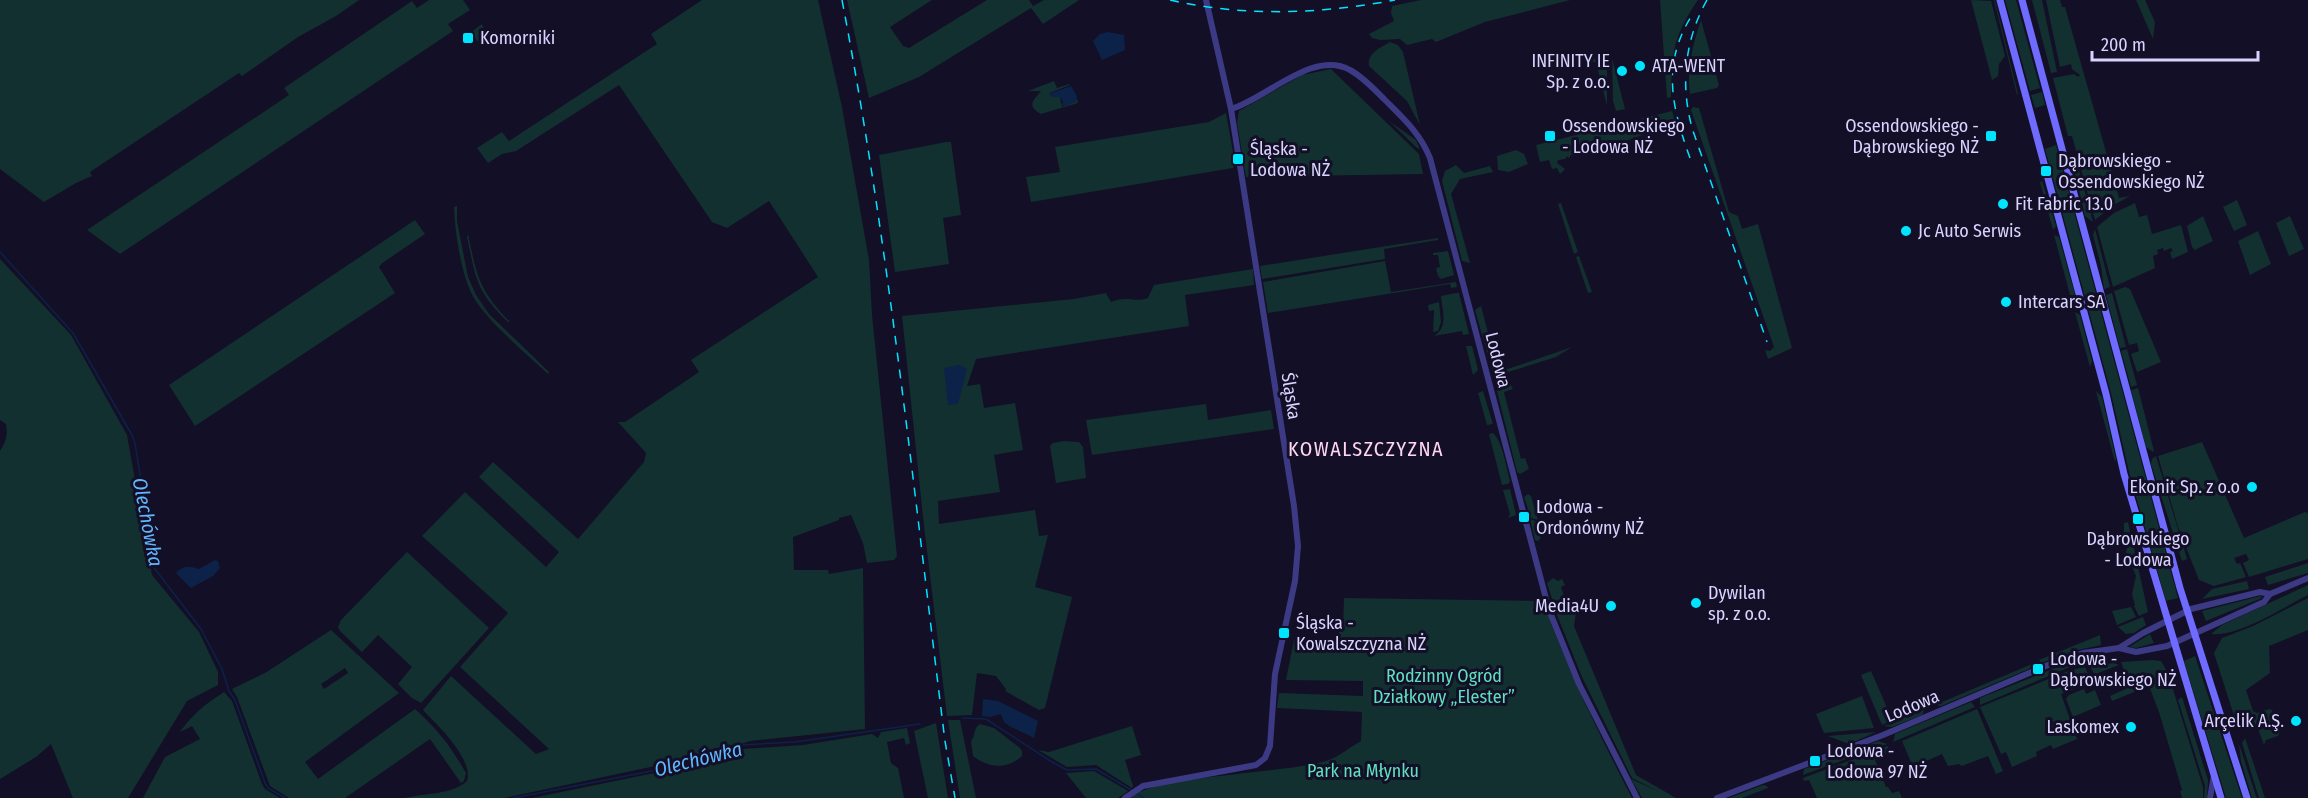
<svg xmlns="http://www.w3.org/2000/svg" width="2308" height="798" viewBox="0 0 2308 798" font-family="'Fira Sans Condensed',sans-serif">
<style>
.green{fill:#12302f;fill-rule:evenodd}
.water{fill:#0c2248}
.lines{fill:none;stroke-linecap:round;stroke-linejoin:round}
.stream{stroke:#0c2248;stroke-width:1.5}
.tertiary{stroke:#3d3a85;stroke-width:6}
.secondary{stroke:#6f6bff;stroke-width:7}
.rail{stroke:#00e5ff;stroke-width:1.5;stroke-dasharray:9 8;stroke-linecap:butt}
.poi-dot{fill:#00e5ff;stroke:#130f26;stroke-width:2}
.labels{text-anchor:middle;stroke-width:6;stroke-linejoin:round;paint-order:stroke}
.poi-label{font-size:18px;fill:#d9d4ff;stroke:#130f26;text-anchor:start}
.street-label{font-size:18px;fill:#d9d4ff;stroke:#130f26}
.park-label{font-size:18px;fill:#5fe0c0;stroke:#130f26}
.neighbourhood-label{font-size:20px;letter-spacing:1.5px;fill:#ffd6f0;stroke:#130f26}
.water-label{font-size:20px;font-style:italic;fill:#62b6ff;stroke:#130f26}
</style>
<rect width="100%" height="100%" fill="#130f26"/>
<!-- green -->
<g class="green">
<polygon points="0,0 359,0 336,16 298,37 242,76 239,73 90,172 92,176 76,183 44,202 0,169"/>
<polygon points="429,0 463,0 470,10 448,24 453,31 120,254 87,230 289,95 284,88 412,1 417,8"/>
<path d="M702 0H818L842 107 869 260 872 315 897 556 894 560 867 563 863 543 851 515 839 518V520L793 537 794 570H828L829 574 863 568 865 729 750 741 691 761 674 762 505 798H405C424 793 452 795 467 781 474 759 437 725 423 710L451 676 536 754 549 749 460 667 508 613 422 536 465 492 546 567 559 552 479 477 493 462 578 539 644 462 646 453 618 422H625L699 372 691 360 818 277 769 201 727 228 712 222 619 85 516 151 502 154 488 163 477 148 502 132 509 141 657 44 651 34Z"/>
<polygon points="847,0 932,0 890,27 903,46 909,48 987,0 1029,0 1033,6 1044,0 1079,0 1043,24 1031,8 919,77 869,98"/>
<polygon points="1421,0 1570,0 1485,22 1436,42 1432,39 1407,45 1400,39 1380,40 1372,38 1369,34 1394,21 1391,13 1392,6"/>
<path d="M1660 0H1698C1672 38 1672 53 1671 97L1667 98Z"/>
<polygon points="1971,0 1991,1 2005,56 1999,64 1998,76 1992,80"/>
<polygon points="1994,0 1995,0 2018,94 2017,95"/>
<polygon points="2005,0 2016,0 2040,88 2030,91"/>
<polygon points="2032,0 2042,0 2057,72 2051,73"/>
<polygon points="2046,0 2060,0 2062,7 2065,7 2119,198 2130,196 2112,206 2095,220 2072,136 2068,136 2053,78 2074,74 2078,77 2080,75 2072,69 2071,64 2060,67"/>
<polygon points="2136,0 2145,0 2155,22 2153,39"/>
<path d="M1701 20 1719 85 1717 88 1690 94C1686 69 1693 44 1701 20Z"/>
<polygon points="482,24 486,34 478,42 472,34 474,30"/>
<path d="M1390 42 1398 45 1403 52 1420 125 1407 101 1369 66C1367 53 1380 48 1390 42Z"/>
<polygon points="1601,57 1607,61 1607,106 1596,62 1592,62 1591,60"/>
<polygon points="1612,58 1625,109 1616,111 1613,101"/>
<polygon points="1331,69 1419,154 1423,174 1246,177 1237,123 1239,111 1302,75"/>
<path d="M1054 81 1057 88 1069 84 1070 85 1050 93 1052 97H1060L1062 107 1076 101 1077 98 1078 103 1041 114C1025 105 1035 99 1041 91H1028Z"/>
<polygon points="2042,92 2045,105 2035,108 2031,95"/>
<polygon points="1693,107 1699,108 1729,212 1738,216 1742,229 1758,224 1792,348 1768,359 1765,350 1770,351 1774,347 1691,110"/>
<polygon points="1672,111 1675,122 1668,124 1667,121 1658,123 1659,129 1595,152 1589,149 1583,153 1580,152 1574,156 1571,155 1569,158 1567,156 1565,159 1558,160 1557,163 1565,169 1560,174 1557,168 1552,169 1549,160 1540,162 1536,145"/>
<polygon points="1226,113 1235,163 1233,168 1031,202 1026,177 1060,172 1055,147 1209,122"/>
<polygon points="1389,121 1416,140 1420,149 1417,148"/>
<polygon points="946,142 951,142 961,215 943,218 949,264 895,272 879,155"/>
<polygon points="2056,145 2178,598 2166,601 2129,472 2111,393 2045,149"/>
<polygon points="1516,150 1524,154 1528,164 1509,172 1498,170 1497,156"/>
<polygon points="1456,165 1464,173 1490,166 1493,172 1460,179 1451,194 1470,263 1462,261 1442,181 1445,171"/>
<polygon points="2078,167 2093,222 2085,216 2074,168"/>
<polygon points="2042,181 2056,226 2053,230 2040,182"/>
<polygon points="2237,200 2247,225 2234,231 2223,207"/>
<polygon points="1561,203 1578,252 1574,254 1558,204"/>
<polygon points="2135,203 2139,217 2147,215 2152,234 2181,225 2188,252 2172,259 2170,252 2173,251 2171,248 2164,251 2163,248 2157,250 2158,254 2153,256 2155,268 2113,287 2097,227 2114,213"/>
<path d="M457 206V221L468 277 476 295 489 314 549 372 548 374C526 353 489 323 474 298 461 275 455 233 454 207Z"/>
<polygon points="2203,216 2213,241 2195,250 2192,247 2187,226"/>
<polygon points="2290,216 2304,249 2289,256 2276,223"/>
<polygon points="415,220 425,234 381,264 379,267 395,293 195,426 169,385"/>
<polygon points="2095,229 2110,287 2104,289 2101,266 2093,235"/>
<polygon points="2258,231 2271,264 2250,275 2238,241"/>
<path d="M468 234C477 277 479 290 510 322H508C476 291 476 279 467 237Z"/>
<polygon points="2054,235 2059,237 2077,302 2073,306"/>
<polygon points="1438,238 1438,240 1384,249 1385,259 1262,279 1260,266"/>
<polygon points="1448,251 1454,275 1441,279 1438,276 1436,268 1440,267 1438,255 1433,255 1433,253"/>
<polygon points="1579,256 1592,292 1588,293 1576,257"/>
<path d="M0 259 71 335 127 435 152 575 199 632 218 672V685L187 701 128 798H73L51 744 36 757 0 779V451C6 442 8 435 6 424L0 420Z"/>
<polygon points="1385,261 1391,292 1456,282 1457,287 1451,288 1450,284 1268,313 1263,282"/>
<path d="M1253 269 1254 285 1185 295 1189 326 976 359 967 386 980 384 984 408 1015 403 1023 450 994 455 1000 492 938 501 939 524 1035 510 1039 536 1048 535 1035 587 1072 597 1045 708 1039 710 1005 691 1006 689 996 676 977 673 972 715 947 716 924 526 902 316 1074 299 1106 293 1111 302C1127 295 1135 303 1148 298L1154 285Z"/>
<polygon points="2125,287 2130,289 2161,362 2137,372 2131,354 2139,351 2137,343 2129,345 2114,291"/>
<path d="M1456 293H1459L1469 334 1463 335 1462 331 1434 336C1449 327 1442 310 1441 296Z"/>
<polygon points="2112,293 2126,347 2120,348 2106,295"/>
<polygon points="1439,302 1441,322 1438,331 1433,332 1434,310 1429,311 1428,305"/>
<polygon points="1481,306 1495,359 1489,359 1475,310"/>
<polygon points="2075,312 2080,315 2092,361 2090,367"/>
<polygon points="1466,346 1472,346 1478,370 1473,375"/>
<polygon points="1572,347 1556,357 1508,372 1506,376 1498,378 1494,376 1491,367 1496,364 1499,372"/>
<polygon points="2127,349 2137,385 2131,387 2121,351"/>
<polygon points="1509,382 1513,389 1504,392 1521,459 1525,458 1529,469 1520,474 1517,472 1497,391 1501,386"/>
<polygon points="2138,388 2154,451 2153,452 2146,447 2131,390"/>
<polygon points="1483,391 1493,424 1487,425 1478,393"/>
<polygon points="2096,391 2102,397 2116,459 2115,462"/>
<polygon points="1206,404 1208,420 1271,410 1274,429 1092,455 1086,420"/>
<path d="M1493 433C1503 443 1506 466 1510 481L1508 484 1502 485 1489 434Z"/>
<polygon points="1064,441 1079,442 1083,447 1086,478 1056,483 1050,446 1053,443"/>
<polygon points="2202,442 2244,538 2305,512 2308,513 2308,559 2249,577 2243,563 2249,560 2246,554 2234,558 2237,564 2240,563 2246,577 2214,586 2199,580 2178,527 2158,456"/>
<polygon points="2156,456 2187,559 2182,561 2151,464 2152,459"/>
<polygon points="1510,489 1516,515 1508,518 1510,514 1503,490"/>
<polygon points="1528,494 1531,496 1538,520 1531,518 1524,497"/>
<polygon points="1530,519 1538,522 1542,536 1538,541 1535,540"/>
<polygon points="2128,522 2148,612 2139,616 2134,606 2135,605 2132,594 2136,576 2126,552 2128,545 2124,536 2124,523"/>
<polygon points="407,552 489,628 421,703 412,698 398,684 412,667 378,635 362,652 340,631 338,627 341,620"/>
<polygon points="2308,563 2308,573 2268,585 2265,577"/>
<polygon points="1553,578 1558,581 1562,579 1565,585 1561,587 1565,599 1553,602 1547,583"/>
<polygon points="2247,581 2249,589 2202,599 2212,589"/>
<path d="M2308 585V595C2282 608 2239 637 2211 634L2222 625Z"/>
<polygon points="2261,596 2262,598 2206,621 2202,611"/>
<path d="M1344 598 1543 601C1568 671 1598 732 1632 798H1132C1146 776 1295 773 1329 760 1340 756 1350 747 1361 741L1362 712 1277 708 1279 693 1363 696V681L1286 680 1294 640 1331 641 1343 628Z"/>
<polygon points="2308,598 2308,630 2269,646 2270,673 2246,690 2253,711 2257,713 2269,709 2272,710 2280,732 2278,736 2266,740 2264,745 2257,726 2252,725 2245,730 2241,729 2236,722 2214,653 2222,638 2253,626"/>
<polygon points="1573,607 1576,613 1574,626 1636,775 1676,798 1642,798 1631,779 1660,792 1632,778 1582,677 1557,615 1560,612"/>
<polygon points="2131,607 2136,617 2117,625 2112,611"/>
<polygon points="2143,617 2146,625 2134,633 2126,634 2118,627"/>
<path d="M331 630 399 693 305 762 318 779 415 709C439 731 450 745 466 773L464 781 461 783 430 739 345 798H289L270 786 237 697 232 689 265 673ZM345 668 348 673 324 689 321 684Z"/>
<polygon points="2150,634 2154,643 2136,648 2129,647"/>
<polygon points="2100,635 2101,645 2078,650 2041,663 2039,660"/>
<polygon points="2195,656 2242,798 2226,798 2184,661"/>
<polygon points="2078,659 2084,664 2070,667 1980,705 1980,698"/>
<polygon points="2152,660 2161,661 2168,673 2203,787 2203,798 2182,798 2180,791 2182,790 2159,712 2149,686 2112,701 2110,696 2130,687 2121,662"/>
<polygon points="2114,663 2119,665 2098,673 2099,678 2095,676 2090,666"/>
<polygon points="2032,664 2029,669 1941,706 1935,705"/>
<polygon points="2085,667 2089,676 2083,685 2061,694 2077,739 2053,749 2051,745 2036,752 2037,756 2012,767 2006,752 2001,754 1980,707 2068,671"/>
<polygon points="1871,671 1891,717 1923,703 1924,707 1882,725 1861,675"/>
<polygon points="2084,689 2086,694 2095,690 2101,705 2073,717 2066,699 2069,695"/>
<path d="M224 692 232 701 262 784 265 789 280 798H143L165 757 200 739 192 726 180 732C194 713 204 705 224 692Z"/>
<polygon points="1862,696 1874,728 1824,733 1816,714"/>
<polygon points="2182,697 2208,780 2207,798 2204,798 2205,786 2178,700"/>
<polygon points="1971,702 1975,707 1893,742 1895,734"/>
<polygon points="1925,709 1922,715 1892,727 1884,726"/>
<polygon points="1977,709 2003,771 1996,774 1988,756 1962,766 1959,764 1948,766 1942,754 1913,767 1902,741"/>
<polygon points="948,720 960,720 976,798 960,798"/>
<polygon points="936,723 948,798 928,798 914,731"/>
<path d="M980 724 994 728 1020 748 1022 751V756C1007 770 988 768 973 756L971 741C976 735 973 728 980 724Z"/>
<polygon points="1132,726 1141,755 1125,760 1133,786 1132,788 1096,765 1067,767 1038,750 1049,752"/>
<polygon points="907,728 910,743 906,745 904,738 887,742 891,763 898,768 904,798 532,798 669,770 696,767 743,749 803,745 872,734 878,738 881,732"/>
<polygon points="1876,732 1849,744 1828,736"/>
<polygon points="2245,738 2265,798 2259,798 2242,743"/>
<polygon points="1878,741 1887,744 1803,775 1804,769"/>
<polygon points="2239,744 2256,796 2257,798 2252,798 2241,761"/>
<polygon points="1888,746 1888,753 1875,760 1886,787 1888,787 1892,793 1899,791 1902,798 1817,798 1809,780 1804,781 1803,778"/>
<polygon points="1094,771 1128,791 1118,798 1086,798 1066,773"/>
<polygon points="1763,785 1767,786 1768,788 1742,798 1729,798"/>
</g>
<!-- water -->
<g class="water">
<polygon points="1108,32 1124,35 1125,50 1102,60 1093,41 1100,34"/>
<polygon points="1071,86 1077,96 1076,101 1064,106 1061,105 1063,102 1060,97 1052,97 1049,94"/>
<polygon points="960,365 967,369 958,404 948,405 944,368"/>
<path d="M215 560 218 561 220 568 213 576 191 588 176 573C184 565 189 566 199 569Z"/>
<polygon points="983,699 998,701 1038,721 1034,738 1009,726 1004,722 1001,714 990,717 982,716"/>
</g>
<g class="lines">
<!-- stream -->
<g class="stream">
<polyline points="0,252 73,333 132,435 135,443 155,569 201,629 222,669 229,691 235,700 265,783 268,788 285,798"/>
<polyline points="962,718 986,719 1052,762 1067,770 1096,769 1133,791"/>
<polyline points="1137,794 1144,798"/>
<polyline points="513,798 688,764 742,745 795,742 920,724"/>
</g>
<!-- tertiary -->
<g class="tertiary">
<path d="M1231 109C1266 99 1313 49 1350 70 1363 77 1374 89 1385 100 1403 118 1420 133 1430 158L1549 610 1579 684 1637 798"/>
<polyline points="2119,648 2136,652 2167,646 2264,602 2270,594 2308,578"/>
<polyline points="1125,798 1143,786 1256,765 1265,758 1270,746 1275,674 1295,581 1298,546 1294,506 1231,109 1206,0"/>
<polyline points="1717,798 1883,735 2060,660 2083,653 2119,648 2143,633 2191,609 2260,592 2270,594"/>
<polyline points="2210,798 2214,775"/>
</g>
<!-- secondary -->
<g class="secondary">
<polyline points="2000,0 2106,394 2124,474 2221,798"/>
<polyline points="2022,0 2180,588 2247,798"/>
</g>
<!-- rail -->
<g class="rail">
<path d="M842 0C889 245 914 494 945 741L955 798"/>
<path d="M1170 0C1244 17 1321 14 1395 0"/>
<path d="M1707 0C1684 41 1680 87 1693 131L1767 342"/>
<path d="M1690 158C1671 105 1661 62 1694 12"/>
</g>
</g>
<!-- markers -->
<g class="poi-dot">
<rect x="462" y="32" width="12" height="12" rx="3"/>
<circle cx="1640" cy="66" r="6"/>
<circle cx="1622" cy="71" r="6"/>
<rect x="1544" y="130" width="12" height="12" rx="3"/>
<rect x="1985" y="130" width="12" height="12" rx="3"/>
<rect x="1232" y="153" width="12" height="12" rx="3"/>
<rect x="2040" y="165" width="12" height="12" rx="3"/>
<circle cx="2003" cy="204" r="6"/>
<circle cx="1906" cy="231" r="6"/>
<circle cx="2006" cy="302" r="6"/>
<circle cx="2252" cy="487" r="6"/>
<rect x="1518" y="511" width="12" height="12" rx="3"/>
<rect x="2132" y="513" width="12" height="12" rx="3"/>
<circle cx="1696" cy="603" r="6"/>
<circle cx="1611" cy="606" r="6"/>
<rect x="1278" y="627" width="12" height="12" rx="3"/>
<rect x="2032" y="663" width="12" height="12" rx="3"/>
<circle cx="2296" cy="721" r="6"/>
<circle cx="2131" cy="727" r="6"/>
<rect x="1809" y="755" width="12" height="12" rx="3"/>
</g>
<g class="labels">
<!-- poi labels -->
<g class="poi-label">
<text x="480" y="44">Komorniki</text>
<text x="1610" y="67" text-anchor="end">INFINITY IE<tspan x="1610" dy="21">Sp. z o.o.</tspan></text>
<text x="1652" y="72">ATA-WENT</text>
<text x="1562" y="132">Ossendowskiego<tspan x="1562" dy="21">- Lodowa NŻ</tspan></text>
<text x="1979" y="132" text-anchor="end">Ossendowskiego -<tspan x="1979" dy="21">Dąbrowskiego NŻ</tspan></text>
<text x="1250" y="155">Śląska -<tspan x="1250" dy="21">Lodowa NŻ</tspan></text>
<text x="2058" y="167">Dąbrowskiego -<tspan x="2058" dy="21">Ossendowskiego NŻ</tspan></text>
<text x="2015" y="210">Fit Fabric 13.0</text>
<text x="1918" y="237">Jc Auto Serwis</text>
<text x="2018" y="308">Intercars SA</text>
<text x="2240" y="493" text-anchor="end">Ekonit Sp. z o.o</text>
<text x="1536" y="513">Lodowa -<tspan x="1536" dy="21">Ordonówny NŻ</tspan></text>
<text x="2138" y="545" text-anchor="middle">Dąbrowskiego<tspan x="2138" dy="21">- Lodowa</tspan></text>
<text x="1708" y="599">Dywilan<tspan x="1708" dy="21">sp. z o.o.</tspan></text>
<text x="1599" y="612" text-anchor="end">Media4U</text>
<text x="1296" y="629">Śląska -<tspan x="1296" dy="21">Kowalszczyzna NŻ</tspan></text>
<text x="2050" y="665">Lodowa -<tspan x="2050" dy="21">Dąbrowskiego NŻ</tspan></text>
<text x="2284" y="727" text-anchor="end">Arçelik A.Ş.</text>
<text x="2119" y="733" text-anchor="end">Laskomex</text>
<text x="1827" y="757">Lodowa -<tspan x="1827" dy="21">Lodowa 97 NŻ</tspan></text>
</g>
<!-- street labels -->
<g class="street-label">
<text transform="translate(1498 360) rotate(76)" y="6">Lodowa</text>
<text transform="translate(1291 396) rotate(81)" y="6">Śląska</text>
<text transform="translate(1912 706) rotate(-23)" y="6">Lodowa</text>
</g>
<!-- park labels -->
<g class="park-label">
<text x="1444" y="682">Rodzinny Ogród<tspan x="1444" dy="21">Działkowy „Elester”</tspan></text>
<text x="1363" y="777">Park na Młynku</text>
</g>
<!-- neighbourhood labels -->
<g class="neighbourhood-label">
<text x="1366" y="456">KOWALSZCZYZNA</text>
</g>
<!-- water labels -->
<g class="water-label">
<text transform="translate(148 522) rotate(79)" y="7">Olechówka</text>
<text transform="translate(698 759) rotate(-14)" y="7">Olechówka</text>
</g>
</g>
<!-- scale -->
<path d="M2092 51v9h166v-9" fill="none" stroke="#d9d4ff" stroke-width="3"/>
<text x="2101" y="51" font-size="18" fill="#d9d4ff" stroke="#130f26" stroke-width="4.5" paint-order="stroke">200 m</text>
</svg>
